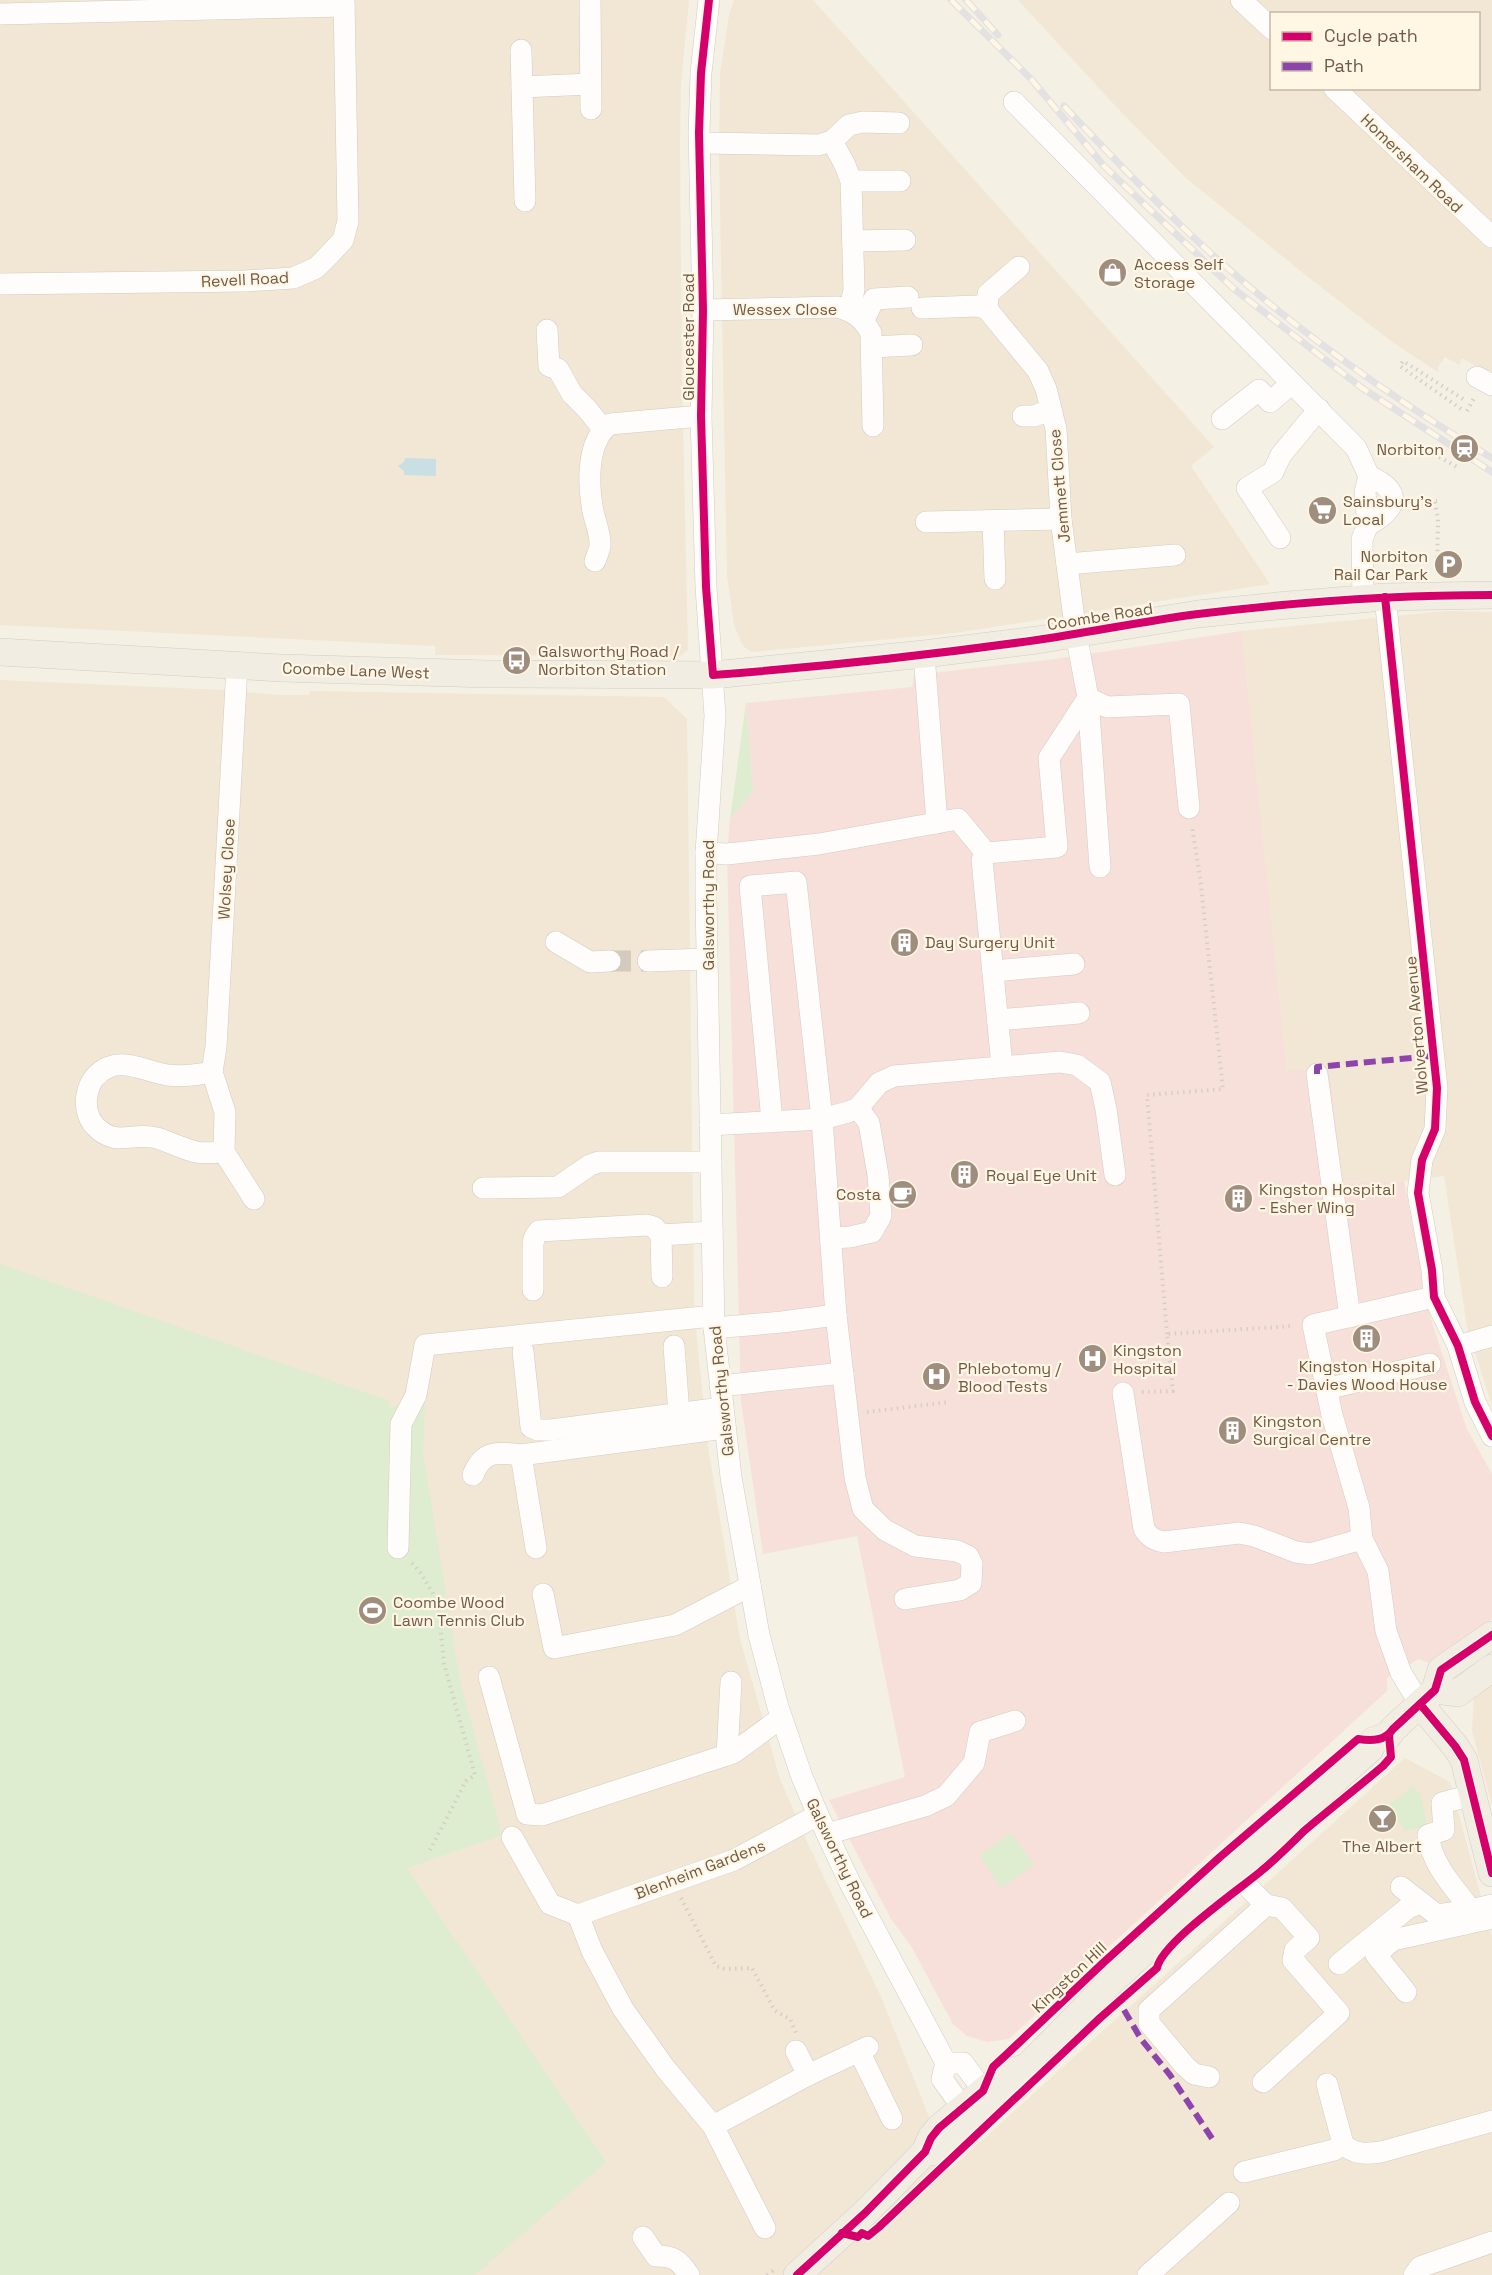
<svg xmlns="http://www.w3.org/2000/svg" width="1492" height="2275" viewBox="0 0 1492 2275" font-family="'Space Grotesk',sans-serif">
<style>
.residential{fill:#f1e7d4;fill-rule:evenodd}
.medical{fill:#f7e0da}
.green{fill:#deeccf}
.water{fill:#c8dfe4}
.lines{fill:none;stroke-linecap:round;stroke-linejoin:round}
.minor-tunnel{stroke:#d4cabd;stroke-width:21;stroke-dasharray:21 10;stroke-linecap:butt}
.minor-casing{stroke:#d3cbc0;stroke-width:22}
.major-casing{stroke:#d3ccc3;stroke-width:28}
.path{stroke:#d6cec7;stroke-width:4;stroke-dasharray:1.5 4.5;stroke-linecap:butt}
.minor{stroke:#fefdfb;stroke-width:21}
.major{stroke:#f1ede2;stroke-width:27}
.rail-casing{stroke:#e4e1e2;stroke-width:7}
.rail{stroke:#fff7e4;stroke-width:4.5;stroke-dasharray:14;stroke-linecap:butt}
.quiet{stroke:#8e44ad;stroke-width:6;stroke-dasharray:12 6;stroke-linecap:butt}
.cycleway-casing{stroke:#fff7e4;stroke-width:11}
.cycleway{stroke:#d6006c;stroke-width:8}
.labels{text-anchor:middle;stroke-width:4.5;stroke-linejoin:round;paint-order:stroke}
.street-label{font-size:16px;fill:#705a47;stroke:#fff7e4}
.poi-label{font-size:16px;fill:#705a47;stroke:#fff7e4;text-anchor:start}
</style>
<rect width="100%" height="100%" fill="#f5f0e4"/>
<!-- residential -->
<g class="residential">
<polygon points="0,0 689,0 681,84 680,144 682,379 688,650 680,656 435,655 435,646 0,625"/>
<polygon points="734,0 813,0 1214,447 1191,466 1270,584 955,633 752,652 743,646 734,625 727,576 719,154 720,74 729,15"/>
<path d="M1018 0H1492V376L1462 358 1459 365 1445 357 1438 367V372L1392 342 1303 273 1186 178 1120 111ZM1272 14H1478V88H1272Z"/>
<polygon points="1446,611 1492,612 1492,1406 1467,1327 1444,1176 1404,1181 1343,1183 1330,1072 1287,1071 1242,631"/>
<polygon points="0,680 224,690 277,695 309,695 310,691 664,697 687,719 694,1298 698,1351 709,1453 740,1639 780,1779 808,1844 881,1997 950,2169 1405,1758 1450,1782 1492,1937 1492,2275 0,2275"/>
<polygon points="1492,1686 1492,1805 1472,1731 1474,1699"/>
</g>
<!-- medical -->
<polygon class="medical" points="1242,631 1287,1071 1330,1071 1343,1183 1404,1181 1430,1316 1466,1427 1492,1474 1492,1619 1429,1663 1419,1659 1387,1678 1387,1691 1009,2039 987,2042 967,2036 953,2024 911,1946 891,1919 829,1800 905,1777 857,1536 763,1554 741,1401 727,854 730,819 753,791 746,703 912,687 914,675 1048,660"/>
<!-- green -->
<g class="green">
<polygon points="746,703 753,791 730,819"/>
<polygon points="0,1264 389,1401 389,1408 408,1401 425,1399 423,1453 460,1682 502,1835 407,1868 606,2162 475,2275 0,2275"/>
<polygon points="1413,1786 1421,1795 1427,1826 1405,1831 1388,1806"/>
<polygon points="1011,1833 1034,1865 1001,1888 979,1855"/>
</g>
<!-- water -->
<polygon class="water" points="405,458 436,459 436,476 404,475 404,471 398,466 404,462"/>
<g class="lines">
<!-- minor-tunnel -->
<polyline class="minor-tunnel" points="610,961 648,961"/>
<defs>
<g id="minor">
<polyline points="590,0 591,109"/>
<polyline points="709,0 701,73 699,133 703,310 701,416 706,587 715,716 706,853 706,898 714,1328 731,1477 759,1635 778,1707 802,1777 818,1815 850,1883 946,2063 942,2079 972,2121"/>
<polyline points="1241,0 1272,29"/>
<polyline points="0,14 344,6"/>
<polyline points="521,50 525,201"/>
<polyline points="522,87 590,84"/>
<polyline points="1334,88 1492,237"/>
<polyline points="1014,102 1356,448 1369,476 1365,492 1368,525 1362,539 1363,599"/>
<polyline points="832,141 845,165 851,181 854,289 850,311"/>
<polyline points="700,143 818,145 832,141 849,125 863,122 899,123"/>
<polyline points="851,181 900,181"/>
<polyline points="853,241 905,240"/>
<polyline points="0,284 245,281 293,278 316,268 329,255 343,240 348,221 344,0"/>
<polyline points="922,308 978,306 987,309 1038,371 1046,389 1056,429 1061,519 1076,634 1088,698 1100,867"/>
<polyline points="987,309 988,294 1019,267"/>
<path d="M703 310 838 307C854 312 862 317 871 333L873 426"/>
<polyline points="864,320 874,299 908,297"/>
<polyline points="547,330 549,366 558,369 572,394 587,409 603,429"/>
<polyline points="872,347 912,345"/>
<polyline points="1477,377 1492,385"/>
<polyline points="1023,416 1034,416 1051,410"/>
<polyline points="1222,419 1259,390 1270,402 1292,383"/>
<polyline points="993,521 995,579"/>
<polyline points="926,522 1061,519"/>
<path d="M1368 525C1398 509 1403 491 1369 476"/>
<polyline points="1280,538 1247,488 1273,472 1281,455 1319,409"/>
<path d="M595 561C597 555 601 548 600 543 600 533 595 521 593 511 588 485 586 441 610 424L701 416"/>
<polyline points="1067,564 1175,555"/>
<polyline points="1385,597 1437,1088 1435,1129 1422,1160 1418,1193 1432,1270 1434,1297 1458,1346 1475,1402 1492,1436"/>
<polyline points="924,654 937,823"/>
<polyline points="237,666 216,1047 212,1072 225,1112 224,1152 254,1199"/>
<polyline points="706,853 727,854 819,844 958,819 986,853"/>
<polyline points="556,942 590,962 610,961"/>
<polyline points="648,961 707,959"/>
<polyline points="993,971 1074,964"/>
<polyline points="998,1020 1079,1013"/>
<polyline points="1002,1066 982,860 986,853 1057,847 1049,758 1088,698 1107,707 1179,704 1189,808"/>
<path d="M212 1072C197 1075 183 1077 167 1075 149 1072 127 1060 109 1067 97 1072 89 1082 87 1095 85 1104 87 1117 94 1125 116 1149 132 1131 157 1138 170 1142 183 1149 196 1152 205 1154 215 1152 224 1152"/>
<polyline points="1317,1074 1350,1317"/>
<polyline points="772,1121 750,886 796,882 822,1119 836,1315 855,1478 863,1509 885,1530 915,1546 957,1551 968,1556 972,1564 971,1583 960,1590 905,1599"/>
<polyline points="710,1125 822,1119 848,1112 858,1108 879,1083 894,1076 1060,1062 1077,1065 1100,1082 1106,1109 1115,1175"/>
<polyline points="483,1188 558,1187 590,1165 599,1162 711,1162"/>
<polyline points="831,1238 850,1237 872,1232 881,1216 878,1175 869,1123 858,1108"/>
<polyline points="662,1277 661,1235 712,1232"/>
<polyline points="533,1290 533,1243 535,1236 539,1231 647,1225 654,1227 661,1235"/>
<polyline points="714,1328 782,1322 836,1315"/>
<polyline points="674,1346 679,1414"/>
<polyline points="1458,1346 1492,1336"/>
<polyline points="523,1351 531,1427 538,1430 551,1430 722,1408"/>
<polyline points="720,1386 843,1373"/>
<polyline points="1326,1389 1430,1364"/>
<path d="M1123 1393 1144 1529C1149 1537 1154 1540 1164 1542L1239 1533 1254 1536 1296 1552 1310 1554 1362 1539"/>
<path d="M473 1475C483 1450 497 1452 521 1455"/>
<polyline points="398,1548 401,1424 416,1395 425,1345 713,1316"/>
<polyline points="536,1548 521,1455 725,1428"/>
<polyline points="543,1594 554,1648 675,1625 750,1586"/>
<polyline points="489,1677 527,1814 542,1815 733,1753 781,1718"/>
<polyline points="1420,1704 1401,1673 1386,1631 1378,1571 1362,1539 1359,1508 1332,1415 1313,1325 1434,1297"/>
<polyline points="727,1755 731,1682"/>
<path d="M1472 1795 1442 1803 1444 1830 1428 1835C1432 1865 1453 1886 1471 1910L1492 1905"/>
<polyline points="827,1834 925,1806 946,1796 974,1763 980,1732 1015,1721"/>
<polyline points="512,1837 550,1904 578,1915 592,1951 623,2009 665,2068 713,2126 765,2228"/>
<polyline points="1232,1871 1266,1905 1282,1908 1309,1938 1295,1950 1293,1960 1339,2013 1263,2082"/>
<polyline points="1401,1887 1437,1915 1465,1911"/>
<polyline points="578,1915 734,1860 818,1815"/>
<polyline points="1339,1964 1408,1908 1421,1903"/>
<polyline points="1406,1992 1376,1955 1393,1940 1492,1918"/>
<polyline points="796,2051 808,2075"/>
<polyline points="859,2051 892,2119"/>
<polyline points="946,2063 963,2063 992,2102"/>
<polyline points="1209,2077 1194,2074 1185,2066 1149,2023 1149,2010 1266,1905"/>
<path d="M1327 2084 1343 2144C1355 2155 1366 2154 1381 2152L1492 2121"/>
<polyline points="713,2126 808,2075 868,2047"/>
<polyline points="1244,2172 1334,2150 1343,2144"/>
<path d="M643 2237 656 2256C674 2256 679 2260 689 2275"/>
<polyline points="1148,2275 1229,2203"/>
<polyline points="1414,2275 1420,2267 1492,2242"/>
</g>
<g id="major">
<polyline points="0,652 281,668 488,674 713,675 924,654 1037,640 1198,614 1277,606 1385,597 1492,595"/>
<polyline points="1435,1690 1458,1693 1492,1668"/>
<polyline points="1420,1704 1455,1746 1464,1760 1492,1873"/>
<polyline points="925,2152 942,2151 1020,2083 1027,2067 1111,1982 1192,1907 1370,1749 1373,1741 1389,1735 1393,1729 1435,1690 1441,1670 1492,1635"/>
<polyline points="797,2275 865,2213 925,2152 931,2138 939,2128 997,2080 1008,2072 1020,2069"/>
</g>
</defs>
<!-- minor casing -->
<use href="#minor" class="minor-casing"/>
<!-- major casing -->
<use href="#major" class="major-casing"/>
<!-- path -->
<g class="path">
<polyline points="1463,399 1403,361 1400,366 1464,411"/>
<polyline points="1467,411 1474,398"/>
<polyline points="1434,454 1457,467 1455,470"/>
<polyline points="1412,502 1437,501"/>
<polyline points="1435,502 1438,519 1437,573"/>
<polyline points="1167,1334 1147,1095 1223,1089 1200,877 1192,827"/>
<polyline points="1142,1392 1173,1391 1167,1334 1294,1326"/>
<polyline points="867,1412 950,1402"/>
<polyline points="412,1563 420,1572 438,1602 444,1664 475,1775 466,1781 430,1850"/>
<polyline points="681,1898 716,1966 725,1969 752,1968 775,2011 790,2019 796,2033"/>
<polyline points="767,2275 774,2270"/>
</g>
<!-- minor -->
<use href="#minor" class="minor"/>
<!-- major -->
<use href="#major" class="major"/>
<defs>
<g id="rail">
<polyline points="951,0 1031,79 1104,166 1234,289 1362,388 1492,472"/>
<polyline points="966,0 998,35"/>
<path d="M1064 106C1105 150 1148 194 1192 236 1283 321 1385 394 1492 458"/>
</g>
</defs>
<!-- rail casing -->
<use href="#rail" class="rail-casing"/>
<!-- rail -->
<use href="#rail" class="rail"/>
<!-- quiet -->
<g class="quiet">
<polyline points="1317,1074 1317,1067 1432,1056"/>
<polyline points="1124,2010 1141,2039 1170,2075 1215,2143"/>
</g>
<defs>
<g id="cycleway">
<path d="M709 0 701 73 699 133 703 310 701 416 706 587 713 675C821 667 930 655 1037 640 1091 632 1145 621 1198 614 1296 602 1394 595 1492 595"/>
<polyline points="1385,597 1437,1088 1435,1129 1422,1160 1418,1193 1432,1270 1434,1297 1458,1346 1475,1402 1492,1436"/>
<polyline points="1420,1704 1455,1746 1464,1760 1492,1873"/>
<path d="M842 2233 858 2237 862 2233 868 2236 879 2227 1100 2018 1157 1968C1162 1943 1237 1891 1260 1872 1276 1859 1290 1845 1304 1831 1330 1809 1357 1788 1383 1766L1391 1757 1389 1735"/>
<path d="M797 2275 865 2213 925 2152 931 2138 939 2128 983 2091 993 2067 1007 2054 1103 1963 1220 1857 1358 1739C1372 1741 1385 1741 1393 1729L1435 1690 1441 1670 1492 1635"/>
</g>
</defs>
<!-- cycleway casing -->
<use href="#cycleway" class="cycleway-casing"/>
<!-- cycleway -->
<use href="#cycleway" class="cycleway"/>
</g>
<!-- icons -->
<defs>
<symbol id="shop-disc" viewBox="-11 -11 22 22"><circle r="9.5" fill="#9f8e7e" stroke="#fff7e4"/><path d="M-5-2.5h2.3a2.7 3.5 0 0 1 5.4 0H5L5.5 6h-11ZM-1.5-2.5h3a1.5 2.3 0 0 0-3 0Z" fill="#fff"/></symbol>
<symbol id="station-disc" viewBox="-11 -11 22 22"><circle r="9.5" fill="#9f8e7e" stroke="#fff7e4"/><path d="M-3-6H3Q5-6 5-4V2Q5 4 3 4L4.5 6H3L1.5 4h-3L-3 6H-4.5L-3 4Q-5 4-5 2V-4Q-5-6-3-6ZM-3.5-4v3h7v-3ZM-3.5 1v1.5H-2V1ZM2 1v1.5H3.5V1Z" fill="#fff"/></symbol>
<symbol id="supermarket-disc" viewBox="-11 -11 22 22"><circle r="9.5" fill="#9f8e7e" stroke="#fff7e4"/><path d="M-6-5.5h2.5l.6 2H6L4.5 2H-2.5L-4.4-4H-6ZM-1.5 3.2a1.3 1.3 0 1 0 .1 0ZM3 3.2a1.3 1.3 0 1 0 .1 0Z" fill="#fff"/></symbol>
<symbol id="parking-disc" viewBox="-11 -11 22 22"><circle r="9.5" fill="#9f8e7e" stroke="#fff7e4"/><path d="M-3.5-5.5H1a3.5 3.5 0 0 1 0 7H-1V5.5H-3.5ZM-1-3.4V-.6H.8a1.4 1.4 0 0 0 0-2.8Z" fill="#fff"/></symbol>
<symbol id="bus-disc" viewBox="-11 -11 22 22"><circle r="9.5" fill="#9f8e7e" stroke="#fff7e4"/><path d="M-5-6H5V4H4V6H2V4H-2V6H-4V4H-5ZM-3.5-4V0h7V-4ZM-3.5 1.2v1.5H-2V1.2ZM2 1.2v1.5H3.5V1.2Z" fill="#fff"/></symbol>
<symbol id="building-disc" viewBox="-11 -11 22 22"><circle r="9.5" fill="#9f8e7e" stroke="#fff7e4"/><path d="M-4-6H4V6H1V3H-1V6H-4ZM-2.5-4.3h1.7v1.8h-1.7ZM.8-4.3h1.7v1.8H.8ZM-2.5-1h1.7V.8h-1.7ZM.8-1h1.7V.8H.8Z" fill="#fff"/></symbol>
<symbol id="cafe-disc" viewBox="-11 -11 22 22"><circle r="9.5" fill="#9f8e7e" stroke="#fff7e4"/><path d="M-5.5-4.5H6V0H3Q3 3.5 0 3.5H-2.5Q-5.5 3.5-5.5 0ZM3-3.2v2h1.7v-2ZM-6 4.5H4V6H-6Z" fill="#fff"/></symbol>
<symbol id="hospital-disc" viewBox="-11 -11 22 22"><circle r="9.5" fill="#9f8e7e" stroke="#fff7e4"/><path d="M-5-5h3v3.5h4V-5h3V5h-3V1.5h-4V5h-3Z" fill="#fff"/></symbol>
<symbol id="stadium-disc" viewBox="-11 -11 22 22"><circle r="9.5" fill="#9f8e7e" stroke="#fff7e4"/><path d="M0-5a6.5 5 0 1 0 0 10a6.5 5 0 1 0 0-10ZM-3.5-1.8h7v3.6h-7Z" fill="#fff"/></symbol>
<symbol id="bar-disc" viewBox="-11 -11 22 22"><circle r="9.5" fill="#9f8e7e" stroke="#fff7e4"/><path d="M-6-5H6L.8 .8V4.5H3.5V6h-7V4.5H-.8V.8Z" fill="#fff"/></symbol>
</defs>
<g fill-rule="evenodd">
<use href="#shop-disc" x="1096" y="256" width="33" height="33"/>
<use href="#station-disc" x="1448" y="432" width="33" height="33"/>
<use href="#supermarket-disc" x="1306" y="494" width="33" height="33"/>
<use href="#parking-disc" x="1432" y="548" width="33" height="33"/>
<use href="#bus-disc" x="500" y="644" width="33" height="33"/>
<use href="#building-disc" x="888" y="926" width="33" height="33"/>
<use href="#building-disc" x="948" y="1158" width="33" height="33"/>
<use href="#cafe-disc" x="886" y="1178" width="33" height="33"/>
<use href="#building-disc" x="1222" y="1182" width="33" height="33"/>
<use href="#building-disc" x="1350" y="1322" width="33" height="33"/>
<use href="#hospital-disc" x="1076" y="1342" width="33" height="33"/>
<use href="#hospital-disc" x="920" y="1360" width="33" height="33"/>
<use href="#building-disc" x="1216" y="1414" width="33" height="33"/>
<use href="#stadium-disc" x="356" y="1594" width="33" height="33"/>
<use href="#bar-disc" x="1366" y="1802" width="33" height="33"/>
</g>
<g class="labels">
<!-- street labels -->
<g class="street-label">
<text transform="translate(1412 163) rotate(44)" y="6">Homersham Road</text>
<text transform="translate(245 279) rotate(-3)" y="6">Revell Road</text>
<text x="785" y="315">Wessex Close</text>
<text transform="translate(688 337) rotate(-90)" y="6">Gloucester Road</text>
<text transform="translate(1059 486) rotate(-95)" y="6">Jemmett Close</text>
<text transform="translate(1100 616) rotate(-9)" y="6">Coombe Road</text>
<text transform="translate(356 670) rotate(2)" y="6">Coombe Lane West</text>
<text transform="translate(226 869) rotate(-87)" y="6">Wolsey Close</text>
<text transform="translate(708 905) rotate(-90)" y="6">Galsworthy Road</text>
<text transform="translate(1416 1025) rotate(-95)" y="6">Wolverton Avenue</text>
<text transform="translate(721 1391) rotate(-96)" y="6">Galsworthy Road</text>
<text transform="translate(840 1858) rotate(64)" y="6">Galsworthy Road</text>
<text transform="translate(700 1869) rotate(-21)" y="6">Blenheim Gardens</text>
<text transform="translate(1069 1977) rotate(-43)" y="6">Kingston Hill</text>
</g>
<!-- poi labels -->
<g class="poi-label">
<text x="1134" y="270">Access Self<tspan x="1134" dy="18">Storage</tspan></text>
<text x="1444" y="455" text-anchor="end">Norbiton</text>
<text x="1343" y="507">Sainsbury's<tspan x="1343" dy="18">Local</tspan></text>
<text x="1428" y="562" text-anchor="end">Norbiton<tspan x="1428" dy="18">Rail Car Park</tspan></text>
<text x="538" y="657">Galsworthy Road /<tspan x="538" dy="18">Norbiton Station</tspan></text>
<text x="925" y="948">Day Surgery Unit</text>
<text x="986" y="1181">Royal Eye Unit</text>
<text x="1259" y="1195">Kingston Hospital<tspan x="1259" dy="18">- Esher Wing</tspan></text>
<text x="881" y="1200" text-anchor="end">Costa</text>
<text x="1113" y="1356">Kingston<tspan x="1113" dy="18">Hospital</tspan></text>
<text x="1367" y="1372" text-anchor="middle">Kingston Hospital<tspan x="1367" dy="18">- Davies Wood House</tspan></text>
<text x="958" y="1374">Phlebotomy /<tspan x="958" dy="18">Blood Tests</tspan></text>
<text x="1253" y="1427">Kingston<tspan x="1253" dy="18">Surgical Centre</tspan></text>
<text x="393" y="1608">Coombe Wood<tspan x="393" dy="18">Lawn Tennis Club</tspan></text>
<text x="1382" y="1852" text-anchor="middle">The Albert</text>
</g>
</g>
<!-- legend -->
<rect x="1270" y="12" width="210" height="78" fill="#fff7e4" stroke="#c6b8a5" stroke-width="1.5"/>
<rect x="1282" y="32" width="30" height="9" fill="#d6006c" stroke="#c6b8a5" stroke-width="1.5"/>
<text x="1324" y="42" font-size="18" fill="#705a47">Cycle path</text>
<rect x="1282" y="62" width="30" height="9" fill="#8e44ad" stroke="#c6b8a5" stroke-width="1.5"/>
<text x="1324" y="72" font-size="18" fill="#705a47">Path</text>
</svg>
